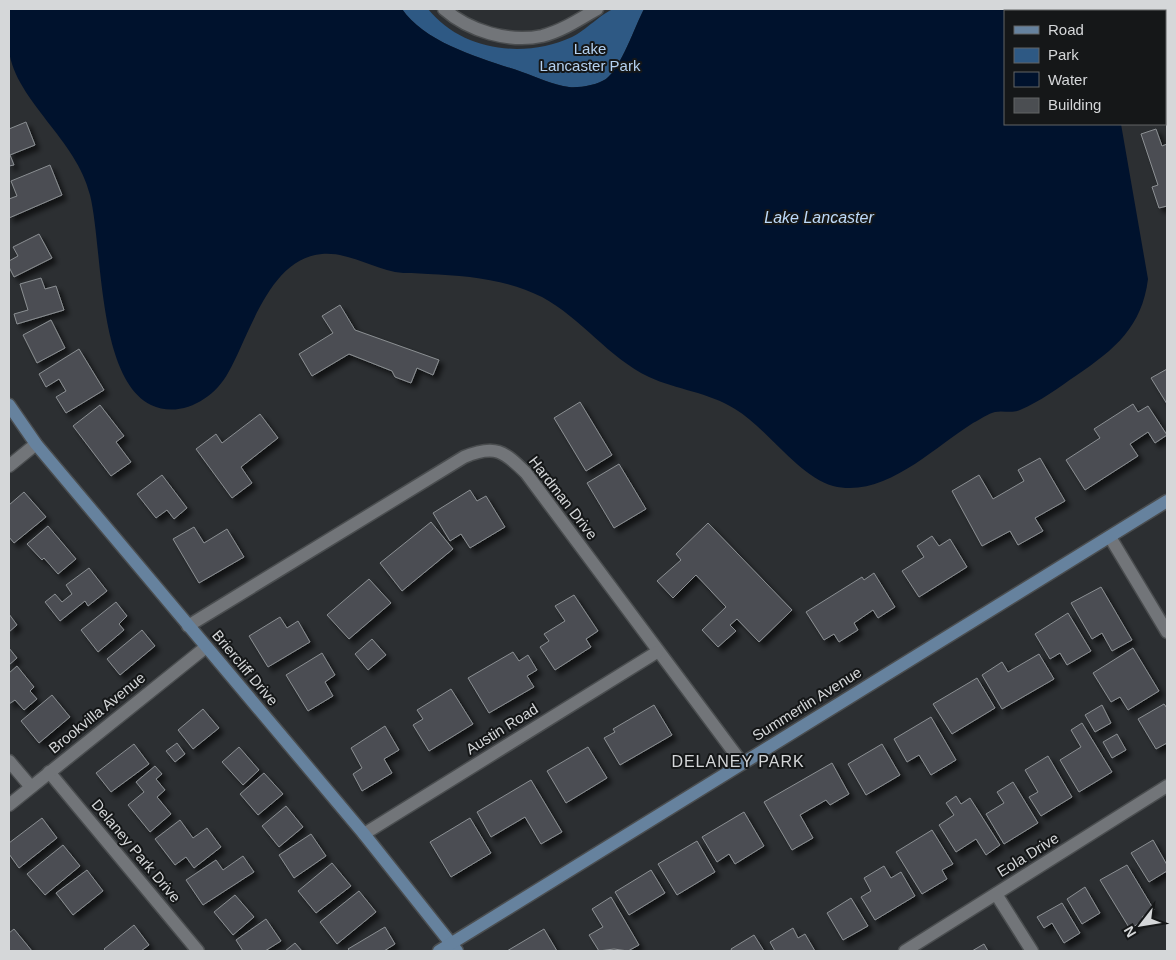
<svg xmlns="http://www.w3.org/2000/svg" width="1176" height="960" viewBox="0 0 1176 960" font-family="Helvetica,sans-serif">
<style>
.green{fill:#2e5984}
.water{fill:#00122d}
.building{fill:#4b4e52;stroke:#8b8f93;filter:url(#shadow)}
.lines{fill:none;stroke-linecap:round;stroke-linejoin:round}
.street-casing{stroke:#4a4d4f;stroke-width:15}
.secondary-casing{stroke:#4a4d4f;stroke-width:15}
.street{stroke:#727579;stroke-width:12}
.secondary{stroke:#66829e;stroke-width:12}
.labels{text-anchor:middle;stroke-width:4;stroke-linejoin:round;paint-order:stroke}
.park-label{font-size:15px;fill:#b4d1f0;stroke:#151718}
.street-label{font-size:15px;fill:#d5d7d9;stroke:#151718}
.water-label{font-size:16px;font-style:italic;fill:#bddafa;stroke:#151718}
.neighbourhood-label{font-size:16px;letter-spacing:1px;fill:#d5d7d9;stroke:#151718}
</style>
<defs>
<filter id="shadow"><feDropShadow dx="4.5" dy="4.5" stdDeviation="2.5" flood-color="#0009"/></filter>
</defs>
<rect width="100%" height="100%" fill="#2c2f32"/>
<!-- green -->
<path class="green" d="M402 9H428C462 51 524 59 572 37 585 31 603 12 614 9 622 6 636 9 644 9 635 26 621 68 606 79 597 85 580 88 569 87 553 85 537 77 522 72 484 59 426 44 402 9Z"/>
<!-- water -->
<path class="water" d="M9 9H402C426 44 484 59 522 72 537 77 553 85 569 87 580 88 597 85 606 79 621 68 635 26 644 9H1167V80H1165V11H1005V124H1121L1148 279C1142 327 1115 349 1077 375 1058 388 1041 401 1020 410 1011 414 1004 410 995 412 989 413 979 420 973 423 933 448 884 499 833 486 799 477 767 428 735 409 708 392 677 390 649 377 609 358 581 318 542 297 506 279 468 276 428 274 417 273 406 274 395 272 370 267 348 252 322 254 269 258 250 335 228 373 214 399 180 419 151 405 97 378 103 249 90 195 77 140 16 101 9 51 7 37 9 22 9 9Z"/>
<!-- building -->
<g class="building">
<polygon points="26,122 35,145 10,155 14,165 9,166 9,129"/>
<polygon points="1156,129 1162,146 1167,144 1167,206 1159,208 1152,187 1158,185 1141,134"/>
<polygon points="50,165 62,195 9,218 9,199 17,196 11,181"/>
<polygon points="39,234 52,258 14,277 9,267 9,261 18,256 13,247"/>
<polygon points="41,278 45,289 56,286 64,310 17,324 14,314 28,310 20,284"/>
<polygon points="340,305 355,330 439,360 433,375 417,368 411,383 395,377 392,371 349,354 312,376 299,354 333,333 322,316"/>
<polygon points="51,320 65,348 37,363 23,335"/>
<polygon points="79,349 104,390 66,413 56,397 66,391 59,379 46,387 39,374"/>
<polygon points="1167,369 1167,404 1151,378"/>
<polygon points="580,402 612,455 586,471 554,418"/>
<polygon points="1133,404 1138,412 1148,406 1167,435 1155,443 1148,432 1130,444 1138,456 1085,490 1066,460 1100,438 1094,429"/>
<polygon points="100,405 124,436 116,442 131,462 111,476 73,426"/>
<polygon points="260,414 278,438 241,467 252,483 232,498 196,449 216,434 222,443"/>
<polygon points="1040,458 1065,501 1035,518 1043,531 1018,545 1010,531 982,546 952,491 979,475 993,499 1024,481 1018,470"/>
<polygon points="619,464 646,509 614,528 587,483"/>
<polygon points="162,475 187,508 174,519 167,510 156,518 137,494"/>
<polygon points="470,490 477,501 486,496 505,527 470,548 461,534 450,541 433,513"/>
<polygon points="24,492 46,517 14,543 9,537 9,505"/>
<polygon points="431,522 453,549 402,591 380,563"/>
<polygon points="708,523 792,610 759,642 737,619 730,625 736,631 718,647 702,630 726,607 696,575 673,598 657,581 681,560 676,554"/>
<polygon points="48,526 76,559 58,574 44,558 42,560 27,544"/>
<polygon points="194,527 204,543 227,529 244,557 199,583 173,539"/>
<polygon points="932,536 939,546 950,539 967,567 919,597 902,571 924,557 917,546"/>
<polygon points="89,568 107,591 88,606 85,601 60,621 45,602 55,594 62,602 72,594 66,585"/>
<polygon points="874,573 895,607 878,618 873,610 854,623 858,630 839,642 834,634 824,640 806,612 862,577 864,580"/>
<polygon points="369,579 391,603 349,639 327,615"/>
<polygon points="1101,587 1132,640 1112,651 1102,633 1092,639 1071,603"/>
<polygon points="574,595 598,631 586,639 591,647 555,670 540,647 549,641 544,634 565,621 555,606"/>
<polygon points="116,602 127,616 119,624 124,630 98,652 81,630"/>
<polygon points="1068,613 1091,651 1067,665 1060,653 1050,659 1035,634"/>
<polygon points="9,614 17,625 9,632"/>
<polygon points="280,617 287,628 298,621 310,642 268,667 249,636"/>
<polygon points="142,630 155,646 120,675 107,659"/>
<polygon points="372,639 386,655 368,670 355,654"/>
<polygon points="9,648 17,658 9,665"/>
<polygon points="1133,648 1159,691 1128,710 1120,697 1111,702 1093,673"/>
<polygon points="513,652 519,661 528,655 537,670 527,676 534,687 489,713 468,678"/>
<polygon points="322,653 335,675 325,682 333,696 308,711 286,675"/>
<polygon points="1039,654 1054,679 1002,709 982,675 1002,662 1008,672"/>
<polygon points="17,666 34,687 30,691 37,699 24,710 15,700 9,704 9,673"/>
<polygon points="977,678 995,708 952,734 933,704"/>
<polygon points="451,689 473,724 429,751 413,725 423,719 417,710"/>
<polygon points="52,695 70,717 39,743 21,721"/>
<polygon points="1164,704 1167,708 1167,743 1156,749 1138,719"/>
<polygon points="654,705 672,735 620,765 604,738 615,732 613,729"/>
<polygon points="1102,705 1111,723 1095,732 1085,715"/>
<polygon points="203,709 219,728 193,749 178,730"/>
<polygon points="931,717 956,760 931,775 919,755 907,762 894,739"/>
<polygon points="1082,723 1112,772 1079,792 1060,760 1081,747 1071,730"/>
<polygon points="385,726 399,750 384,759 392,773 362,791 353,774 362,768 351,748"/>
<polygon points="1117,734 1126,750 1112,758 1103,742"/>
<polygon points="177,743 185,754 175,762 166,751"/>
<polygon points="134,744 149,764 111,792 96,773"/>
<polygon points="882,744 900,775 866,795 848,764"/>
<polygon points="239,747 259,770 243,785 222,762"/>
<polygon points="588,747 607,778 566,803 547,771"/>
<polygon points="1048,756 1072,797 1041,816 1029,797 1038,792 1025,770"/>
<polygon points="832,763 849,794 830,805 826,800 800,815 813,838 792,850 764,802"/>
<polygon points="155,766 162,774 156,779 165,790 157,797 171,814 150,832 128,805 144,792 136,782"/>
<polygon points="264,773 283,794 258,815 240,794"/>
<polygon points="531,780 562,832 541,844 525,817 491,837 477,812"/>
<polygon points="1013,782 1038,823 1004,844 986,814 1004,803 997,792"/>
<polygon points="956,796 961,804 970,798 1000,845 986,855 976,839 956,852 939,825 954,815 946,803"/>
<polygon points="286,806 303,827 279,847 262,826"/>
<polygon points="744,812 764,846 735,864 729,854 717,862 702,837"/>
<polygon points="42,818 57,838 19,868 9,854 9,843"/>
<polygon points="470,818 491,853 451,877 430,842"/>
<polygon points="180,820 193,838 207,828 221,847 194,868 186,857 175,865 155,839"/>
<polygon points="932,830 953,864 942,870 947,879 922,894 896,852"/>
<polygon points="311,834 326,856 294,878 279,855"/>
<polygon points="1153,840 1167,865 1167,871 1149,882 1131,853"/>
<polygon points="697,841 715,872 677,895 658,864"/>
<polygon points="63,845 80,866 45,895 27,874"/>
<polygon points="243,856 254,872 203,905 186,880 216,860 223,870"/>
<polygon points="332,863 351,886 316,913 298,891"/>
<polygon points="1127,865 1154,910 1142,917 1144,920 1130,929 1100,880"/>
<polygon points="884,866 891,878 901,872 915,896 875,920 861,897 871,891 864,878"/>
<polygon points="87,870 103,891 73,915 56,893"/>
<polygon points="651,870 665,893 629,915 615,892"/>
<polygon points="1085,887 1100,913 1082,924 1067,899"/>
<polygon points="359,891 376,912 337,944 320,922"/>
<polygon points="235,895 254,917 233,935 214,912"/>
<polygon points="611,897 639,945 628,951 614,949 599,951 589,935 603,927 592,909"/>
<polygon points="851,898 868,926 843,940 827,913"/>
<polygon points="1062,903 1080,933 1064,943 1052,923 1044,928 1037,917"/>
<polygon points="266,919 281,941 265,951 243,951 236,940"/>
<polygon points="134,925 149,945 141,951 106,951 104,949"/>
<polygon points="385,927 395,944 384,951 350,951 348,949"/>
<polygon points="793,928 798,938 805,934 815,951 775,951 770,942"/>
<polygon points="14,929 32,951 9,951 9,933"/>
<polygon points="544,929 557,951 507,951"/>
<polygon points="754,935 764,951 732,951 731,949"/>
<polygon points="295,943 302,951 285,951"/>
<polygon points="984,944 988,951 972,951"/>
</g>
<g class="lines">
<defs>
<g id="street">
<path d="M444 9C469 31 509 43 542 36 562 31 580 19 597 9"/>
<polyline points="9,466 36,444"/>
<polyline points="1110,537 1167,632"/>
<path d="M188 626 464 457C495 444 504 451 526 473L742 763"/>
<polyline points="9,761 31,787"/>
<polyline points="49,772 198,951"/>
<polyline points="9,805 206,647"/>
<polyline points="364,834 657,652"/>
<polyline points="996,894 1032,951"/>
<polyline points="905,951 1167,786"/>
</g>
<g id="secondary">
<polyline points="9,405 36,444 364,834 457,951"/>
<polyline points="439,951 1167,501"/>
</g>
</defs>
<!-- street casing -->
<use href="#street" class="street-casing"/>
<!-- secondary casing -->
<use href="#secondary" class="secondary-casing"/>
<!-- street -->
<use href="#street" class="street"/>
<!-- secondary -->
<use href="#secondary" class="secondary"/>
</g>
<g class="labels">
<!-- park labels -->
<g class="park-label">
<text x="590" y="54">Lake<tspan x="590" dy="17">Lancaster Park</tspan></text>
</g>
<!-- street labels -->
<g class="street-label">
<text transform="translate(563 498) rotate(52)" y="5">Hardman Drive</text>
<text transform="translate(245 668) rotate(50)" y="5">Briercliff Drive</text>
<text transform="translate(807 704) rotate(-32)" y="5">Summerlin Avenue</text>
<text transform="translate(97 713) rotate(-39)" y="5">Brookvilla Avenue</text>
<text transform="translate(502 729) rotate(-32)" y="5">Austin Road</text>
<text transform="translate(136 851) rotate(50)" y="5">Delaney Park Drive</text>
<text transform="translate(1028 855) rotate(-32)" y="5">Eola Drive</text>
</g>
<!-- water labels -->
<g class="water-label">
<text x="819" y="223">Lake Lancaster</text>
</g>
<!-- neighbourhood labels -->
<g class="neighbourhood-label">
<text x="738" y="767">DELANEY PARK</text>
</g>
</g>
<!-- border -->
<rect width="1176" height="960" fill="none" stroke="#d5d7d9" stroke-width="20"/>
<!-- legend -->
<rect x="1004" y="10" width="162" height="115" fill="#151718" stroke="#626465"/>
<rect x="1014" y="26" width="25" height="8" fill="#66829e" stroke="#626465"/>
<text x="1048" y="35" font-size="15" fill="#d5d7d9">Road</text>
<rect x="1014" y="48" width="25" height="15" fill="#2e5984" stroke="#626465"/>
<text x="1048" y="60" font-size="15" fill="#d5d7d9">Park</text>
<rect x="1014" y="72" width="25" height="15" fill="#00122d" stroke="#626465"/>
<text x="1048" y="85" font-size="15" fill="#d5d7d9">Water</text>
<rect x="1014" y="98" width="25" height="15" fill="#4b4e52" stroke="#626465"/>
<text x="1048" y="110" font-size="15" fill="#d5d7d9">Building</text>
<!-- north arrow -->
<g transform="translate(1141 925) rotate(239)" stroke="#151718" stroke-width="4" paint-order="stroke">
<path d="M0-4L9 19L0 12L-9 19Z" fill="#d5d7d9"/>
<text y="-8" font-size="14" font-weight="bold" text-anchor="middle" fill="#d5d7d9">N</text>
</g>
</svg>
